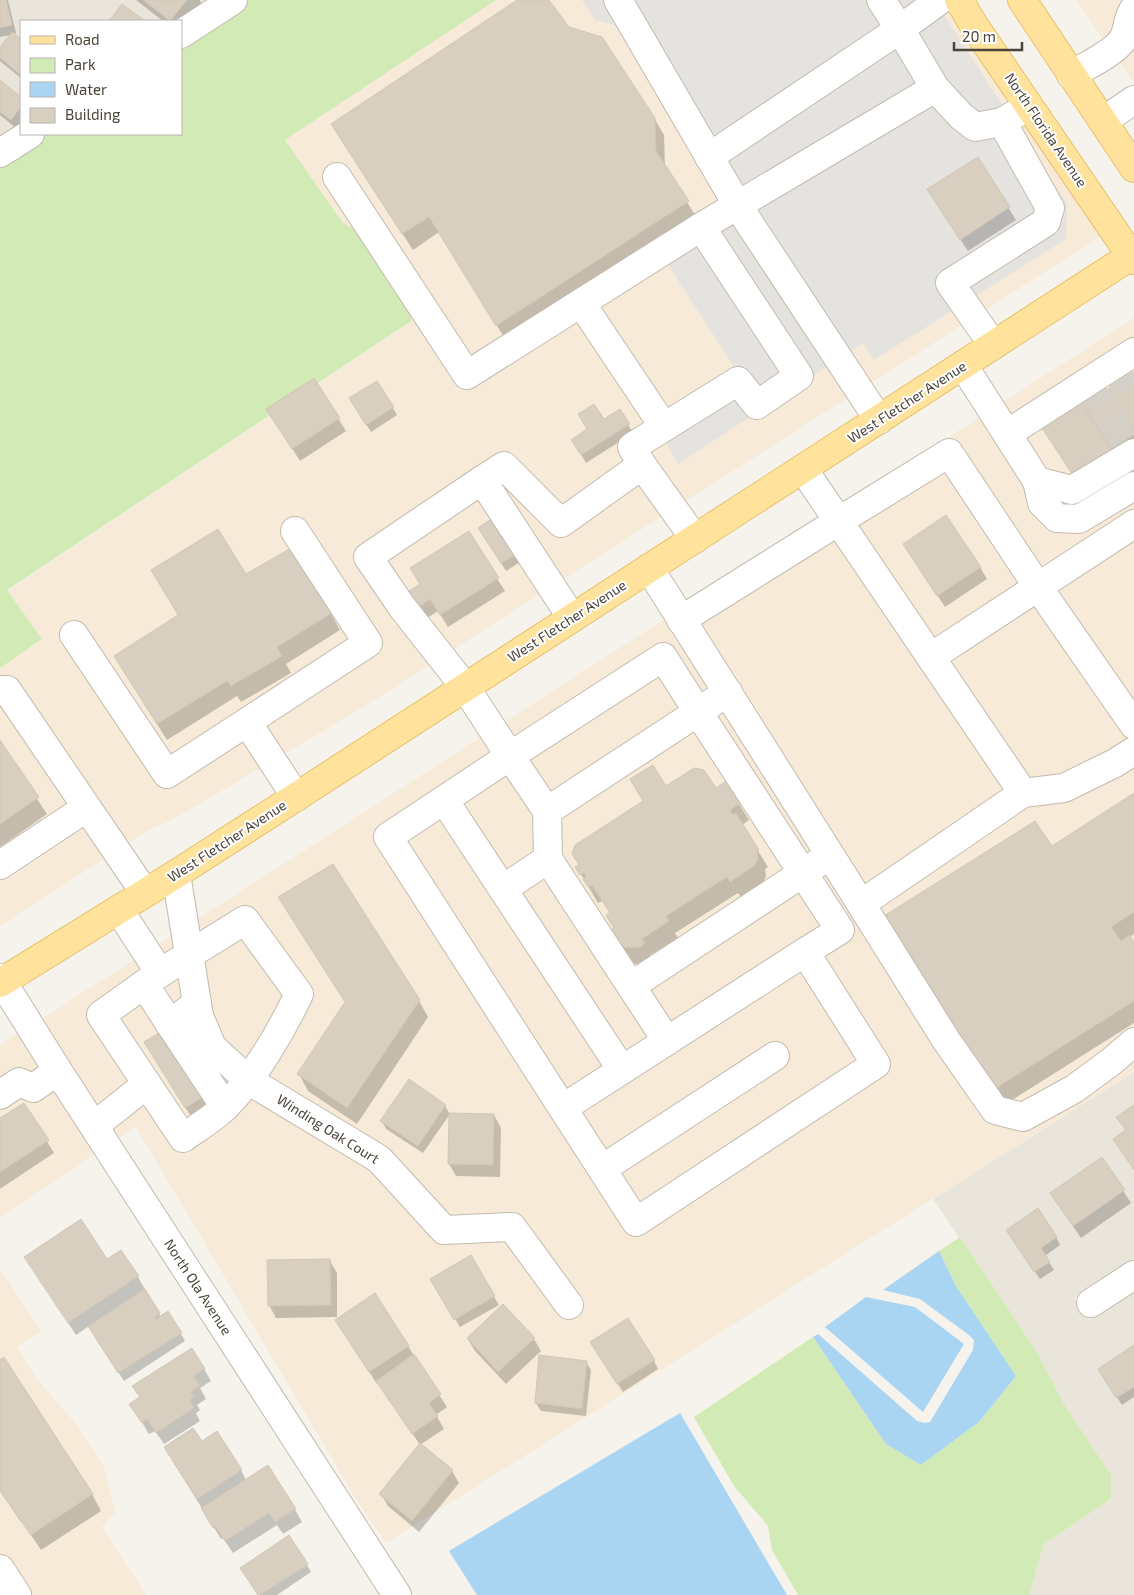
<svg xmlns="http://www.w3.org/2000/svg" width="1134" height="1595" viewBox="0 0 1134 1595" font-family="'Exo 2',sans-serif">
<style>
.residential{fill:#eae5da}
.commercial{fill:#f7ead8}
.green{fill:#d2eab5}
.parking{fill:#e5e3e0}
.water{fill:#a9d4f2}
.shadow{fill:#0003}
.building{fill:#d8cfc1;stroke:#d3c7b4}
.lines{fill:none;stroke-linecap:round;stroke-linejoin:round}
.minor-tunnel{stroke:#d4d0c8;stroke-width:28;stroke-dasharray:28 14;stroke-linecap:butt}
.minor-casing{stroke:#c2bbae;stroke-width:30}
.major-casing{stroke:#e6c16a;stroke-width:30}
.minor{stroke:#fff;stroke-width:28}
.major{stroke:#ffe39c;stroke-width:28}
.labels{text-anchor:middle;stroke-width:4;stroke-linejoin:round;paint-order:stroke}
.street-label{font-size:14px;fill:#4b4439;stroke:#fff}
</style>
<rect width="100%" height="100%" fill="#f6f3ec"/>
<!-- residential -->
<g class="residential">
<polygon points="0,0 236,0 181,21 21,21 21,134 0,149"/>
<polygon points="1134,1072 1134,1259 1074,1298 1089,1320 1134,1291 1134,1595 1029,1595 1044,1544 1111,1499 1035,1349 933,1199"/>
</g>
<!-- commercial -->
<g class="commercial">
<polygon points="496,0 945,0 1103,235 357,711 172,820 149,830 0,926 0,668 42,639 7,591 411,321 402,253 343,223 285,140"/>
<polygon points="1076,0 1134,0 1134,83"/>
<polygon points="1134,318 1134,1072 386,1543 354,1496 136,1127 116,1140 40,1020 174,934 188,1020 373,1169 436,1238 507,1240 567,1322 586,1308 521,1220 448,1217 249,1067 222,1040 211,1013 196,920"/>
<polygon points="20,1032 97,1153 0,1217 0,1045"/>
<polygon points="0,1269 41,1331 17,1347 37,1379 76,1424 104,1467 115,1512 102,1527 146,1595 0,1595"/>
</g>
<!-- green -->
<g class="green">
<polygon points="236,0 496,0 285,140 343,223 402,253 415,288 411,321 7,590 42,639 0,668 0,149 25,134 181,134 181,35"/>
<polygon points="960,1237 1035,1349 1065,1406 1111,1475 1111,1499 1044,1544 1029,1595 798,1595 772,1550 768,1526 734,1486 694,1417 813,1337 886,1444 921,1465 979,1422 1016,1376 956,1286 939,1251"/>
</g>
<!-- parking -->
<polygon class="parking" points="582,0 934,0 1067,204 1066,239 874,360 863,343 678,464 654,421 735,368 653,242 723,196 615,25 595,20"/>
<!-- water -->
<g class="water">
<polygon points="939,1251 956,1286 1016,1376 979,1422 921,1465 886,1444 813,1337 818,1334 917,1421 924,1423 930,1422 973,1350 974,1340 969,1335 920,1299 883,1290"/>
<polygon points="866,1297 915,1307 964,1344 923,1412 825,1327"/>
<polygon points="680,1413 787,1595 477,1595 449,1551"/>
</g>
<!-- shadow -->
<g class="shadow">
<polygon points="0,0 8,0 16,33 13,34 21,40 21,78 0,61 0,49 11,35 0,37"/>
<polygon points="136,0 200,0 201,3 181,28 181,21 163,21"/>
<polygon points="520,0 548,0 568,28 654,118 664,135 665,167 697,218 507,342 439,232 413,250 342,141"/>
<polygon points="0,82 21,98 21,121 16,128 0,115"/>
<polygon points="977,158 1016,220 968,251 936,202"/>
<polygon points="1134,374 1134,439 1112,453 1081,487 1083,407"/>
<polygon points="314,379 346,431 300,461 275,421"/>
<polygon points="355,406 393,408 397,415 371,432"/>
<polygon points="620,411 633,433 586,463 573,440"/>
<polygon points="1126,473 1134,486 1134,502 1098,525 1083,501"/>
<polygon points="493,519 520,562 506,571 484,536"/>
<polygon points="468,533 505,591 448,627 438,611 424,620 414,605 421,584"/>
<polygon points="912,557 980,567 987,579 945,607"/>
<polygon points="246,576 331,614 340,630 286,664 291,673 241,702 237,696 167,740 125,673 180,616"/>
<polygon points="0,743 47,814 0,847"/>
<polygon points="726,783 749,820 742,825 768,867 765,869 766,876 763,883 741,897 738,893 675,933 678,938 650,955 653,960 649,963 636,964 631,962 623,957 611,914 602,901 598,903 577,867 666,788 715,789"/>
<polygon points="1134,795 1134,934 1130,937 1134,944 1134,1023 1004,1105 895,932 1051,848"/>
<polygon points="419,1001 428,1017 357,1124 308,1091 299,1074"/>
<polygon points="146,1043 211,1102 190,1115"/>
<polygon points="24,1104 54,1153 0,1189 0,1120"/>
<polygon points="445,1106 450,1114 423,1153 386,1129 382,1121"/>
<polygon points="494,1115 501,1128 500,1177 456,1176 449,1164"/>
<polygon points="1102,1158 1131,1203 1081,1238 1051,1194"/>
<polygon points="1056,1237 1060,1245 1045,1256 1054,1270 1040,1279 1012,1238"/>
<polygon points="470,1257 499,1305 460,1327 431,1279"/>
<polygon points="25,1258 106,1261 138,1277 161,1317 181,1334 185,1341 124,1381 89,1326 76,1335"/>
<polygon points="330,1261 337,1273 337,1317 276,1318 269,1305"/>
<polygon points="336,1321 408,1346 447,1407 436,1415 444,1429 420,1445 452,1471 459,1483 419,1532 388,1506 381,1494 420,1445 379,1383 377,1384"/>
<polygon points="468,1339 534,1339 541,1351 506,1384 475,1351"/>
<polygon points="1134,1347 1134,1397 1122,1405 1104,1377"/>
<polygon points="596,1351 654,1361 658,1369 623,1392"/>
<polygon points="0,1361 92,1494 101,1511 41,1550 21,1520 20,1521 0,1489"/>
<polygon points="586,1362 591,1370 586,1416 541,1411 536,1403"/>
<polygon points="204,1369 211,1381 200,1388 206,1399 197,1405 200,1410 196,1413 200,1421 164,1444 155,1431 149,1434 131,1404"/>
<polygon points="201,1443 241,1470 246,1480 295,1510 302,1522 283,1534 277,1525 233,1553 223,1538 221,1539 172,1460"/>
<polygon points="307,1565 311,1572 277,1595 259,1595"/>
</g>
<!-- building -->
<g class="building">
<polygon points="0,0 6,0 12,25 0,28"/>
<polygon points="143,0 187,0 170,21"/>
<polygon points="517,0 549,0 569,27 602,37 655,118 656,151 689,201 496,326 429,217 402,234 331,124"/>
<polygon points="122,4 145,21 109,21"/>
<polygon points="12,32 21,39 21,75 0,58 0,47"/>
<polygon points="0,80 21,97 21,107 11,120 0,112"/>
<polygon points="978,157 1010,207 960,240 927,189"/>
<polygon points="1134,372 1134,434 1111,449 1083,405"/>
<polygon points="314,378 340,418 292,449 266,409"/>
<polygon points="377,381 394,407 366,425 349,398"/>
<polygon points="1081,402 1112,450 1073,475 1042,428"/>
<polygon points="594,404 604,419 620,409 630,424 581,455 571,440 587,429 578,414"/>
<polygon points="946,515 981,567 937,596 903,544"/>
<polygon points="494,517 517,554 501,563 478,528"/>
<polygon points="218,529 246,574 291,548 332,613 277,647 282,656 231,686 227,681 157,724 114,656 178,615 151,570"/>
<polygon points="469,531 499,578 440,615 430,599 416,609 406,593 420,584 410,568"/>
<polygon points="0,740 39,797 0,824"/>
<polygon points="653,765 666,786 694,768 704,770 716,788 726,781 741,803 730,810 733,815 736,813 759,850 757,852 758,859 754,866 730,882 727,877 666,916 669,921 642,939 645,943 640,947 626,948 620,946 608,932 614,928 606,915 610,913 592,885 588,887 583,879 586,877 584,873 580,875 575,867 579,865 572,854 575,845 643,801 630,779"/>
<polygon points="1134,793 1134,912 1111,927 1121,941 1130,935 1134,943 1134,1001 993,1090 884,916 1035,821 1052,846"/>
<polygon points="333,864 420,1000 347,1108 297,1074 345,1002 278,897"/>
<polygon points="167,1028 208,1094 185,1108 144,1042"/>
<polygon points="409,1079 446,1105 418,1146 380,1121"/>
<polygon points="24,1103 49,1140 0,1172 0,1118"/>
<polygon points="1134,1105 1134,1170 1113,1139 1126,1130 1116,1117"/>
<polygon points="449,1113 494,1114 493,1165 448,1164"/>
<polygon points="1102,1157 1125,1190 1073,1226 1050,1193"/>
<polygon points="1038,1208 1057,1237 1041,1248 1050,1262 1034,1272 1006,1230"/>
<polygon points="81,1219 107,1259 121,1250 139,1276 68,1323 24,1257"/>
<polygon points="471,1255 495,1296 454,1320 430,1279"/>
<polygon points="330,1259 331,1305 268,1306 267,1260"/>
<polygon points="145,1289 160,1313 155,1317 156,1319 168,1311 182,1333 118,1373 88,1326"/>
<polygon points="375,1293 409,1346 369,1372 335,1320"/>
<polygon points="503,1304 535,1338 498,1372 467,1338"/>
<polygon points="628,1318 655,1360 617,1384 590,1342"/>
<polygon points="1134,1345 1134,1387 1116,1398 1098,1369"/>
<polygon points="192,1348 205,1369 194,1376 200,1386 191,1392 194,1397 190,1400 194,1408 156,1433 147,1419 142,1423 129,1404 140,1397 132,1386"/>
<polygon points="414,1354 441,1394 429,1403 438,1416 412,1434 376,1381"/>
<polygon points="539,1355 587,1361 582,1409 535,1403"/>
<polygon points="4,1357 93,1494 31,1535 0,1491 0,1360"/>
<polygon points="193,1428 202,1441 217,1431 242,1470 197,1499 164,1447"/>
<polygon points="420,1443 453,1470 412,1521 379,1494"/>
<polygon points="268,1465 296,1509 275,1522 269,1513 225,1541 215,1526 213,1528 201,1508"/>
<polygon points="289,1535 308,1564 260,1595 258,1595 240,1568"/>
</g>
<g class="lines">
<!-- minor-tunnel -->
<g class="minor-tunnel">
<polyline points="1112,365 1134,399"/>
<polyline points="1086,382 1133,454"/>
</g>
<defs>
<g id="minor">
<polyline points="618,0 738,206 879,420"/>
<polyline points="881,0 900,29 940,0"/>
<polyline points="181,34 233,0"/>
<path d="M1071 75C1086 66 1110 55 1121 42 1129 33 1126 19 1134 9"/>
<polyline points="935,88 961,116 975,127 1002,122 1017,113"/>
<polyline points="1103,121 1134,100"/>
<polyline points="0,153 30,134"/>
<polyline points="337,177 467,375 701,227"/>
<polyline points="581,303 664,427"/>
<polyline points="993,345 950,283 1046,222 1050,208 1002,122"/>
<polyline points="963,365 1037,481 1072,490 1134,453"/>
<polyline points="1007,434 1134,352"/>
<polyline points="642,465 695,539"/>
<polyline points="803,469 1023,793"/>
<polyline points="482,480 504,466 561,523 642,465 632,447 738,381 757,405 799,376 701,227 935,88 900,29 709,157"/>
<polyline points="1037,481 1042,503 1057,518 1079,519 1134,486"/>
<polyline points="295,531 368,643 247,722 296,797"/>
<polyline points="649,568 861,904 1023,793 1064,788 1115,763 1134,751"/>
<polyline points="572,618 482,480 368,557 402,607 465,687 510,756 388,837 636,1222 876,1064 805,952 840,930 698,712 728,692"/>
<polyline points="681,620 839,521 949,453 1038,587 1134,725"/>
<polyline points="74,635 167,774 247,722"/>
<polyline points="931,657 1134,524"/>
<polyline points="0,690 7,690 145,893"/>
<polyline points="444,800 622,1070"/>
<polyline points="548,859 631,986 818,863"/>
<polyline points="0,865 86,808"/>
<polyline points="176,874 199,1016 212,1047 248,1080 379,1159 444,1230 512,1227 569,1305"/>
<polyline points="503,889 548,859 547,811 698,712 663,657 510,756 547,811"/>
<polyline points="861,904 946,1040 995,1110 1023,1117 1074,1089 1112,1061 1134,1042"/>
<polyline points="119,910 160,973"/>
<path d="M245 920 299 994C282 1030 254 1078 226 1106 214 1118 197 1128 183 1138L101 1015 160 973Z"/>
<polyline points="0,978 58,1071 397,1595"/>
<polyline points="144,984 170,1024"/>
<polyline points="631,986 667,1041"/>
<polyline points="197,1003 170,1024 225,1107"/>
<polyline points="0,1095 19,1082 33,1088 58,1071"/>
<polyline points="563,1108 805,952"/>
<polyline points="94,1126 147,1084"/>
<polyline points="602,1169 775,1056"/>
<polyline points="1091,1303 1134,1275"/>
<polyline points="0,1569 17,1595"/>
</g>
<g id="major">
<polyline points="959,0 973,24 1134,260"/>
<polyline points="1022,0 1134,168"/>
<polyline points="0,983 176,874 296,797 1134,254"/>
</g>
</defs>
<!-- minor casing -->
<use href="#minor" class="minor-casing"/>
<!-- major casing -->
<use href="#major" class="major-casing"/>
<!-- minor -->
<use href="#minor" class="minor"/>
<!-- major -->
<use href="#major" class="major"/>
</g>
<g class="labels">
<!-- street labels -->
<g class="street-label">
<text transform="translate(1046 130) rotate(56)" y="5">North Florida Avenue</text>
<text transform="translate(907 402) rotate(-33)" y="5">West Fletcher Avenue</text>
<text transform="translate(567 621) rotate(-33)" y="5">West Fletcher Avenue</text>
<text transform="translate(227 841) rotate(-33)" y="5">West Fletcher Avenue</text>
<text transform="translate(328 1129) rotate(32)" y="5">Winding Oak Court</text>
<text transform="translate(198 1287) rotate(57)" y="5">North Ola Avenue</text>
</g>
</g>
<!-- legend -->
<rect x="20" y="20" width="162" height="115" fill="#ffffff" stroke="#b7b4b0"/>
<rect x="30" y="36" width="25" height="8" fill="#ffe39c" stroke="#b7b4b0"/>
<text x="65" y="45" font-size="15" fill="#4b4439">Road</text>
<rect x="30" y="58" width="25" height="15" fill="#d2eab5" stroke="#b7b4b0"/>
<text x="65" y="70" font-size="15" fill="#4b4439">Park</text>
<rect x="30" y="82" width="25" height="15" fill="#a9d4f2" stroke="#b7b4b0"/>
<text x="65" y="95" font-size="15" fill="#4b4439">Water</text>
<rect x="30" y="108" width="25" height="15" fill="#d8cfc1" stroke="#b7b4b0"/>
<text x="65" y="120" font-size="15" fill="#4b4439">Building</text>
<!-- scale -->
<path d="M954 42v8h68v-8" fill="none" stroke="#4b4439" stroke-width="2.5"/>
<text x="962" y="42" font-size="15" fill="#4b4439" stroke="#ffffff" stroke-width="4" paint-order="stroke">20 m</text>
</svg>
